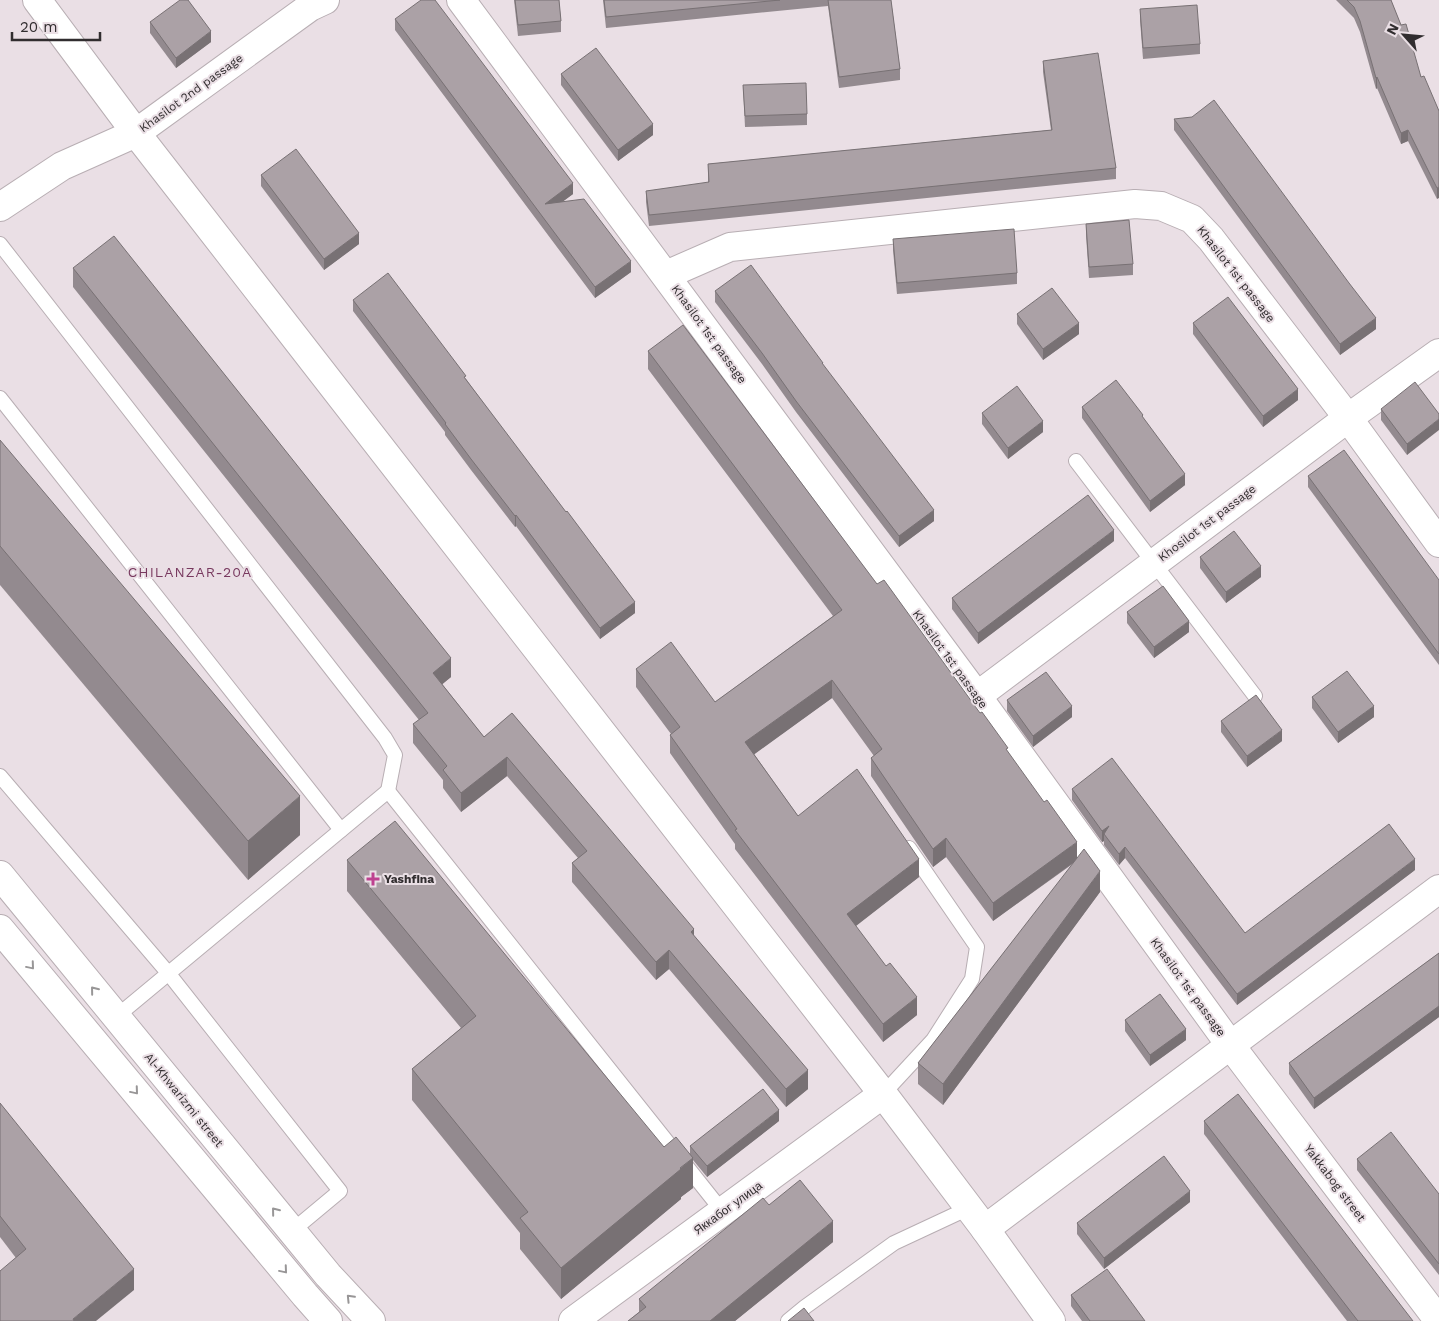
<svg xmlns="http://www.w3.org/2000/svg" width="1439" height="1321" viewBox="0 0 1439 1321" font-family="'Work Sans',sans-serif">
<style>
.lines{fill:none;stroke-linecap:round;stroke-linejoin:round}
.service-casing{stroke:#b8aeb3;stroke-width:16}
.minor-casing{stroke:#b8aeb3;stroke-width:30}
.secondary-casing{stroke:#b8aeb3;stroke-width:30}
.service{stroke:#fff;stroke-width:14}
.minor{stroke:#fff;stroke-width:28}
.secondary{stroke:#fff;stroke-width:28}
.wall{fill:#938a8f}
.shaded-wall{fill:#787174}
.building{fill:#aba1a6;stroke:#787174}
.oneway{stroke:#989697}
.poi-dot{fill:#be4190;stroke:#eadfe5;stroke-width:2}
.labels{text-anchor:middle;stroke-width:4;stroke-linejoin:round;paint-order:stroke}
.street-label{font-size:12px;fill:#312d2f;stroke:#eadfe5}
.poi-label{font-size:12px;font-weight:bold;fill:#312d2f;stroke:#eadfe5;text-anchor:start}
.neighbourhood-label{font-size:14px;letter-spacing:1px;fill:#78395f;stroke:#eadfe5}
</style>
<rect width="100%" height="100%" fill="#eadfe5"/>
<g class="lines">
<defs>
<g id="service">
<polyline points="0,244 385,738 395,755 388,791"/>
<polyline points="0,398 341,830"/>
<polyline points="1076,461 1255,696"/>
<polyline points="0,776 169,974 340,1191 292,1231"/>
<polyline points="116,1017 388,791 723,1212"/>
<polyline points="883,1094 933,1040 972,979 977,947 909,848"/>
<polyline points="788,1321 805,1307 894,1243 969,1208"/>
</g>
<g id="minor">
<polyline points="37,0 136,133 883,1094 985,1229 1051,1321"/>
<polyline points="461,0 977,696 1231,1046 1439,1321"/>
<polyline points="0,207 62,166 136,133 310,7 325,0"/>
<polyline points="666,275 730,247 1135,204 1161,206 1192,219 1211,239 1348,418 1439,543"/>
<polyline points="977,696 1348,418 1439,353"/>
<polyline points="985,1229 1439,889"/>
<polyline points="573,1321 883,1094"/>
</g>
<g id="secondary">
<polyline points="0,875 328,1275 371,1321"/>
<polyline points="0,929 305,1295 328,1321"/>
</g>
</defs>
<!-- service casing -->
<use href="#service" class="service-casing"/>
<!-- minor casing -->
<use href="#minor" class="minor-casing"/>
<!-- secondary casing -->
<use href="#secondary" class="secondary-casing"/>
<!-- service -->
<use href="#service" class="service"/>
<!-- minor -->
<use href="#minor" class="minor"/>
<!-- secondary -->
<use href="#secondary" class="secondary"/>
</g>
<!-- wall -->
<g class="wall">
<polygon points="514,0 559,0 561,21 561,32 518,36"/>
<polygon points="603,0 894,0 891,0 900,69 900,80 839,88 828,6 606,28"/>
<polygon points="1336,0 1391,0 1421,77 1439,111 1437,199 1408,141 1401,144 1377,88 1376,89 1360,32 1354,18"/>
<polygon points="1140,9 1200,44 1200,54 1143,59 1140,20"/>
<polygon points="395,19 573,194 563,201 631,272 595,298 395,30"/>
<polygon points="150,22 211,42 176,68 150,33"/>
<polygon points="1043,61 1116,168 1116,179 649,226 646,202 646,191 708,183 708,164 1051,130 1043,72"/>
<polygon points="561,74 653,135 618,161 561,85"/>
<polygon points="743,85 807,114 807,125 745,127"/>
<polygon points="1174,119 1376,329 1340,355 1174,130"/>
<polygon points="261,175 359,244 324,270 261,186"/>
<polygon points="1086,224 1133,264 1133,275 1089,278 1086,235"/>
<polygon points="893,239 1017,273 1017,284 897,294 893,250"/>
<polygon points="73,268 451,677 442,684 484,737 512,713 694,936 808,1089 786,1107 669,969 656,980 572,882 572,863 578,858 507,776 461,812 443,788 443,780 413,743 413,724 419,720 73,287"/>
<polygon points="715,291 934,521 899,547 796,412 762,364 715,302"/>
<polygon points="353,300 466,379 635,613 600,639 516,526 515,527 471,470 445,435 445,432 353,311"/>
<polygon points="1017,314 1079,334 1043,360 1017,324"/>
<polygon points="1193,323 1298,400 1263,427 1193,334"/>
<polygon points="648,351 877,584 1008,752 1077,859 1100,892 943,1105 918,1084 918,1063 1074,863 993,921 946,857 933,867 871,776 871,758 874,756 832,698 754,754 798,816 919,877 855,926 917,1015 883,1042 735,849 735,844 670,753 670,735 671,734 636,687 636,669 715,702 833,616 648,369"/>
<polygon points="1082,407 1143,418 1185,485 1150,512 1082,418"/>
<polygon points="1381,409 1439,414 1407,455 1381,420"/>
<polygon points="982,413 1043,432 1008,459 982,424"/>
<polygon points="0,440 300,835 248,880 0,585"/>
<polygon points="1308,476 1439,580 1439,665 1308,487"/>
<polygon points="1114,541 978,644 952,609 952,598"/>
<polygon points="1200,557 1261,577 1226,603 1200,568"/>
<polygon points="1127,612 1189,632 1154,658 1127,623"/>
<polygon points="1312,697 1374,717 1338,743 1312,708"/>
<polygon points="1007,700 1072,717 1033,747 1007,711"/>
<polygon points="1221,721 1282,741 1247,767 1221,732"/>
<polygon points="1072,789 1245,933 1415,870 1237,1005 1125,858 1119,865 1104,845 1104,841 1102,842 1072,800"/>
<polygon points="347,860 664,1147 690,1154 690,1146 779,1121 707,1177 693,1160 693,1188 681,1197 681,1199 561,1299 520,1249 520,1233 412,1100 412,1069 461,1028 347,891"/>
<polygon points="1439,953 1439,1017 1314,1109 1289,1074 1289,1063"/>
<polygon points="1125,1020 1186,1040 1150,1066 1125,1031"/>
<polygon points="0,1103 134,1290 16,1258 0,1237"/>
<polygon points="1204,1121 1413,1321 1347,1321 1204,1134"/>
<polygon points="1357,1159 1439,1194 1439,1275 1357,1170"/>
<polygon points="1190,1202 1104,1269 1077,1234 1077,1223"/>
<polygon points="769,1205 833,1242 735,1321 628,1321 639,1312 639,1299"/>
<polygon points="1071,1295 1145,1321 1082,1321 1071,1306"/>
</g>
<!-- shaded-wall -->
<g class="shaded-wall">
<polygon points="211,31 211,42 176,68 176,58"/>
<polygon points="1377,77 1377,88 1376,89 1376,78"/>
<polygon points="653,124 653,135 618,161 618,150"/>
<polygon points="1408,130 1408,141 1401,144 1401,133"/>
<polygon points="573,183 573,194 545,215 545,204"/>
<polygon points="1439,187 1439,198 1437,199 1437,188"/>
<polygon points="359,233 359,244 324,270 324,259"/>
<polygon points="631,261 631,272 595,298 595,287"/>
<polygon points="1376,318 1376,329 1340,355 1340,344"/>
<polygon points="1079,323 1079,334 1043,360 1043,349"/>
<polygon points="1298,389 1298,400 1263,427 1263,416"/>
<polygon points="1439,419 1439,430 1407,455 1407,444"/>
<polygon points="1043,421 1043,432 1008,459 1008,448"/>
<polygon points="1185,474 1185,485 1150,512 1150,501"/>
<polygon points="934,510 934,521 899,547 899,536"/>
<polygon points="516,515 516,526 515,527 515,516"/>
<polygon points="1114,530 1114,541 978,644 978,633"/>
<polygon points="1261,566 1261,577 1226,603 1226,592"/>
<polygon points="635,602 635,613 600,639 600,628"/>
<polygon points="1189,621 1189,632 1154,658 1154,647"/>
<polygon points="451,658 451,677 433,692 433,673"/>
<polygon points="832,680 832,698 745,761 745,742"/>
<polygon points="1072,706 1072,717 1033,747 1033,736"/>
<polygon points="1374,706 1374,717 1338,743 1338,732"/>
<polygon points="1282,730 1282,741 1247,767 1247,756"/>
<polygon points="507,757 507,776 461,812 461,793"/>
<polygon points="300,796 300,835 248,880 248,841"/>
<polygon points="1109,826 1104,834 1104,841 1102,842 1102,831"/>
<polygon points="946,838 946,857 933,867 933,849"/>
<polygon points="1077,842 1077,860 993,921 993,903"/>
<polygon points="1125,847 1125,858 1119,865 1119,854"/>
<polygon points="919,859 919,877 847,933 847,914"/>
<polygon points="1415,859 1415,870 1237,1005 1237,994"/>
<polygon points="1100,871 1100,892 943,1105 943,1084"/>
<polygon points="694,929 694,948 691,932"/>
<polygon points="669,950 669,969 656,980 656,962"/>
<polygon points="917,997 917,1015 883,1042 883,1024"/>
<polygon points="1439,1006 1439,1017 1314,1109 1314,1098"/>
<polygon points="1186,1029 1186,1040 1150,1066 1150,1055"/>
<polygon points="808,1070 808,1089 786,1107 786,1089"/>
<polygon points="779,1110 779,1121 707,1177 707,1166"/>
<polygon points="693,1158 693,1188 681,1197 681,1199 561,1299 561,1268"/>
<polygon points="1190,1191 1190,1202 1104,1269 1104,1258"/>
<polygon points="833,1221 833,1242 735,1321 710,1321"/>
<polygon points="134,1269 134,1290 96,1321 73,1321 73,1319"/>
</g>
<!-- building -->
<g class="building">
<polygon points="180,0 188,0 211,31 176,58 150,22"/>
<polygon points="421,0 435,0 573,183 545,204 584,199 631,261 595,287 395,19"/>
<polygon points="515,0 559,0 561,21 518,25"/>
<polygon points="604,0 780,0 606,17"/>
<polygon points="828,0 891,0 900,69 839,77"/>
<polygon points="1347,0 1391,0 1401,25 1406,24 1421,77 1424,76 1439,111 1439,187 1437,188 1408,130 1401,133 1377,77 1376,78 1360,21 1354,7"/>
<polygon points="1197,5 1200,44 1143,48 1140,9"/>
<polygon points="596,48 653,124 618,150 561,74"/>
<polygon points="1098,53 1116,168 649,215 646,191 709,182 708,164 1052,130 1043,61"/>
<polygon points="806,83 807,114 745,116 743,85"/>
<polygon points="1214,100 1349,283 1376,318 1340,344 1174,119 1192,117"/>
<polygon points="296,149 359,233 324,259 261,175"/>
<polygon points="1129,220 1133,264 1089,267 1086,224"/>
<polygon points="1014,229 1017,273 897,283 893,239"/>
<polygon points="114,236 451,658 433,673 484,737 512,713 694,929 691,932 808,1070 786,1089 669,950 656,962 572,863 587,851 507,757 461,793 443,770 447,766 413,724 428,713 73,268"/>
<polygon points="751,265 823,363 822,363 934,510 899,536 796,401 762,353 715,291"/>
<polygon points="388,273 466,376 464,377 523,455 566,512 567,511 635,602 600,628 516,515 515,516 471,459 445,424 446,423 353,300"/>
<polygon points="1052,288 1079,323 1043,349 1017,314"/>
<polygon points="1228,297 1298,389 1263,416 1193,323"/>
<polygon points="683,325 877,584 884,580 980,713 982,712 1008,748 1006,749 1044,802 1047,800 1077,842 993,903 946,838 933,849 871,758 882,749 832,680 745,742 798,816 857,769 919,859 847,914 886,966 890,963 917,997 883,1024 735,830 737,829 670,735 680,727 636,669 671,642 715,702 842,610 648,351"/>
<polygon points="1116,380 1143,415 1142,416 1185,474 1150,501 1082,407"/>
<polygon points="1415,382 1439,414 1439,419 1407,444 1381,409"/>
<polygon points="1017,386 1043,421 1008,448 982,413"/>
<polygon points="0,440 300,796 248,841 0,546"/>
<polygon points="1344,450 1439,580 1439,654 1308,476"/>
<polygon points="1088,495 1114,530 978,633 952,598"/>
<polygon points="1234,531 1261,566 1226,592 1200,557"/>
<polygon points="1163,586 1189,621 1154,647 1127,612"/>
<polygon points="1347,671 1374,706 1338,732 1312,697"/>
<polygon points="1046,672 1072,706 1033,736 1007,700"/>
<polygon points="1256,695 1282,730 1247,756 1221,721"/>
<polygon points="1112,758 1245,933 1389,824 1415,859 1237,994 1125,847 1119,854 1104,834 1109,826 1102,831 1072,789"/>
<polygon points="395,821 664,1147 676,1137 693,1158 680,1168 681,1169 561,1268 520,1218 528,1212 412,1069 476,1016 347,860"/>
<polygon points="1084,849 1100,871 943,1084 918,1063"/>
<polygon points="1439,953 1439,1006 1314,1098 1289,1063"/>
<polygon points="1160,994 1186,1029 1150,1055 1125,1020"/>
<polygon points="763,1089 779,1110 707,1166 690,1146"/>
<polygon points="1238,1094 1413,1321 1358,1321 1204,1121"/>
<polygon points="0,1103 134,1269 73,1319 74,1321 0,1321 0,1271 26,1249 0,1216"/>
<polygon points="1391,1132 1439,1194 1439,1264 1357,1159"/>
<polygon points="1164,1156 1190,1191 1104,1258 1077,1223"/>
<polygon points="800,1180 833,1221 710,1321 628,1321 646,1307 639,1299 763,1198 769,1205"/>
<polygon points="1107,1269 1145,1321 1090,1321 1071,1295"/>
<polygon points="804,1308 814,1321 788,1321"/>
</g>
<!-- one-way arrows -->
<defs><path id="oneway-chevron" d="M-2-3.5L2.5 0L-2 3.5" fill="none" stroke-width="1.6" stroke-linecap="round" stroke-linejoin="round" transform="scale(1.25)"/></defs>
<g class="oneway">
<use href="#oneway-chevron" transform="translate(31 966) rotate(50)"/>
<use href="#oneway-chevron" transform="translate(94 990) rotate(-129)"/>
<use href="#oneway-chevron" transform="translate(135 1091) rotate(50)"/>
<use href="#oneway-chevron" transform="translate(275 1211) rotate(-129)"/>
<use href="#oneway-chevron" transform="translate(284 1270) rotate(50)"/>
<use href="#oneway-chevron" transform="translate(350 1298) rotate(-134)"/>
</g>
<!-- markers -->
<path class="poi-dot" d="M370.5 871.5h5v5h5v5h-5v5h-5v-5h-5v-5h5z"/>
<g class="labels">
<!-- street labels -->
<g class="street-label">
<text transform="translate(191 93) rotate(-36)" y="4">Khasilot 2nd passage</text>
<text transform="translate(1236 274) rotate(52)" y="4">Khasilot 1st passage</text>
<text transform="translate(709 334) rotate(54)" y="4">Khasilot 1st passage</text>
<text transform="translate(1207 523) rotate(-37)" y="4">Khosilot 1st passage</text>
<text transform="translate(950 659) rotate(54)" y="4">Khasilot 1st passage</text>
<text transform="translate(1188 987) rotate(54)" y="4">Khasilot 1st passage</text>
<text transform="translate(184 1100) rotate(51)" y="4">Al-Khwarizmi street</text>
<text transform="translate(1335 1183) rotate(53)" y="4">Yakkabog street</text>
<text transform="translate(728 1208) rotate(-36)" y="4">Яккабог улица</text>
</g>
<!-- poi labels -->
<g class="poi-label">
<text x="384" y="883">Yashfina</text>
</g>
<!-- neighbourhood labels -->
<g class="neighbourhood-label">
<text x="190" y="577">CHILANZAR-20A</text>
</g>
</g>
<!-- north arrow -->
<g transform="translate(1404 35) rotate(297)" stroke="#eadfe5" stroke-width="4" paint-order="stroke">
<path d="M0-4L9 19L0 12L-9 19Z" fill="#312d2f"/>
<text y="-8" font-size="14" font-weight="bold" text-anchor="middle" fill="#312d2f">N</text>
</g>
<!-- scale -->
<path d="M12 32v8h88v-8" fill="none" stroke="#312d2f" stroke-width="2.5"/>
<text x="20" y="32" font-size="15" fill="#312d2f" stroke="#eadfe5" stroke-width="4" paint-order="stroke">20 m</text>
</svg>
